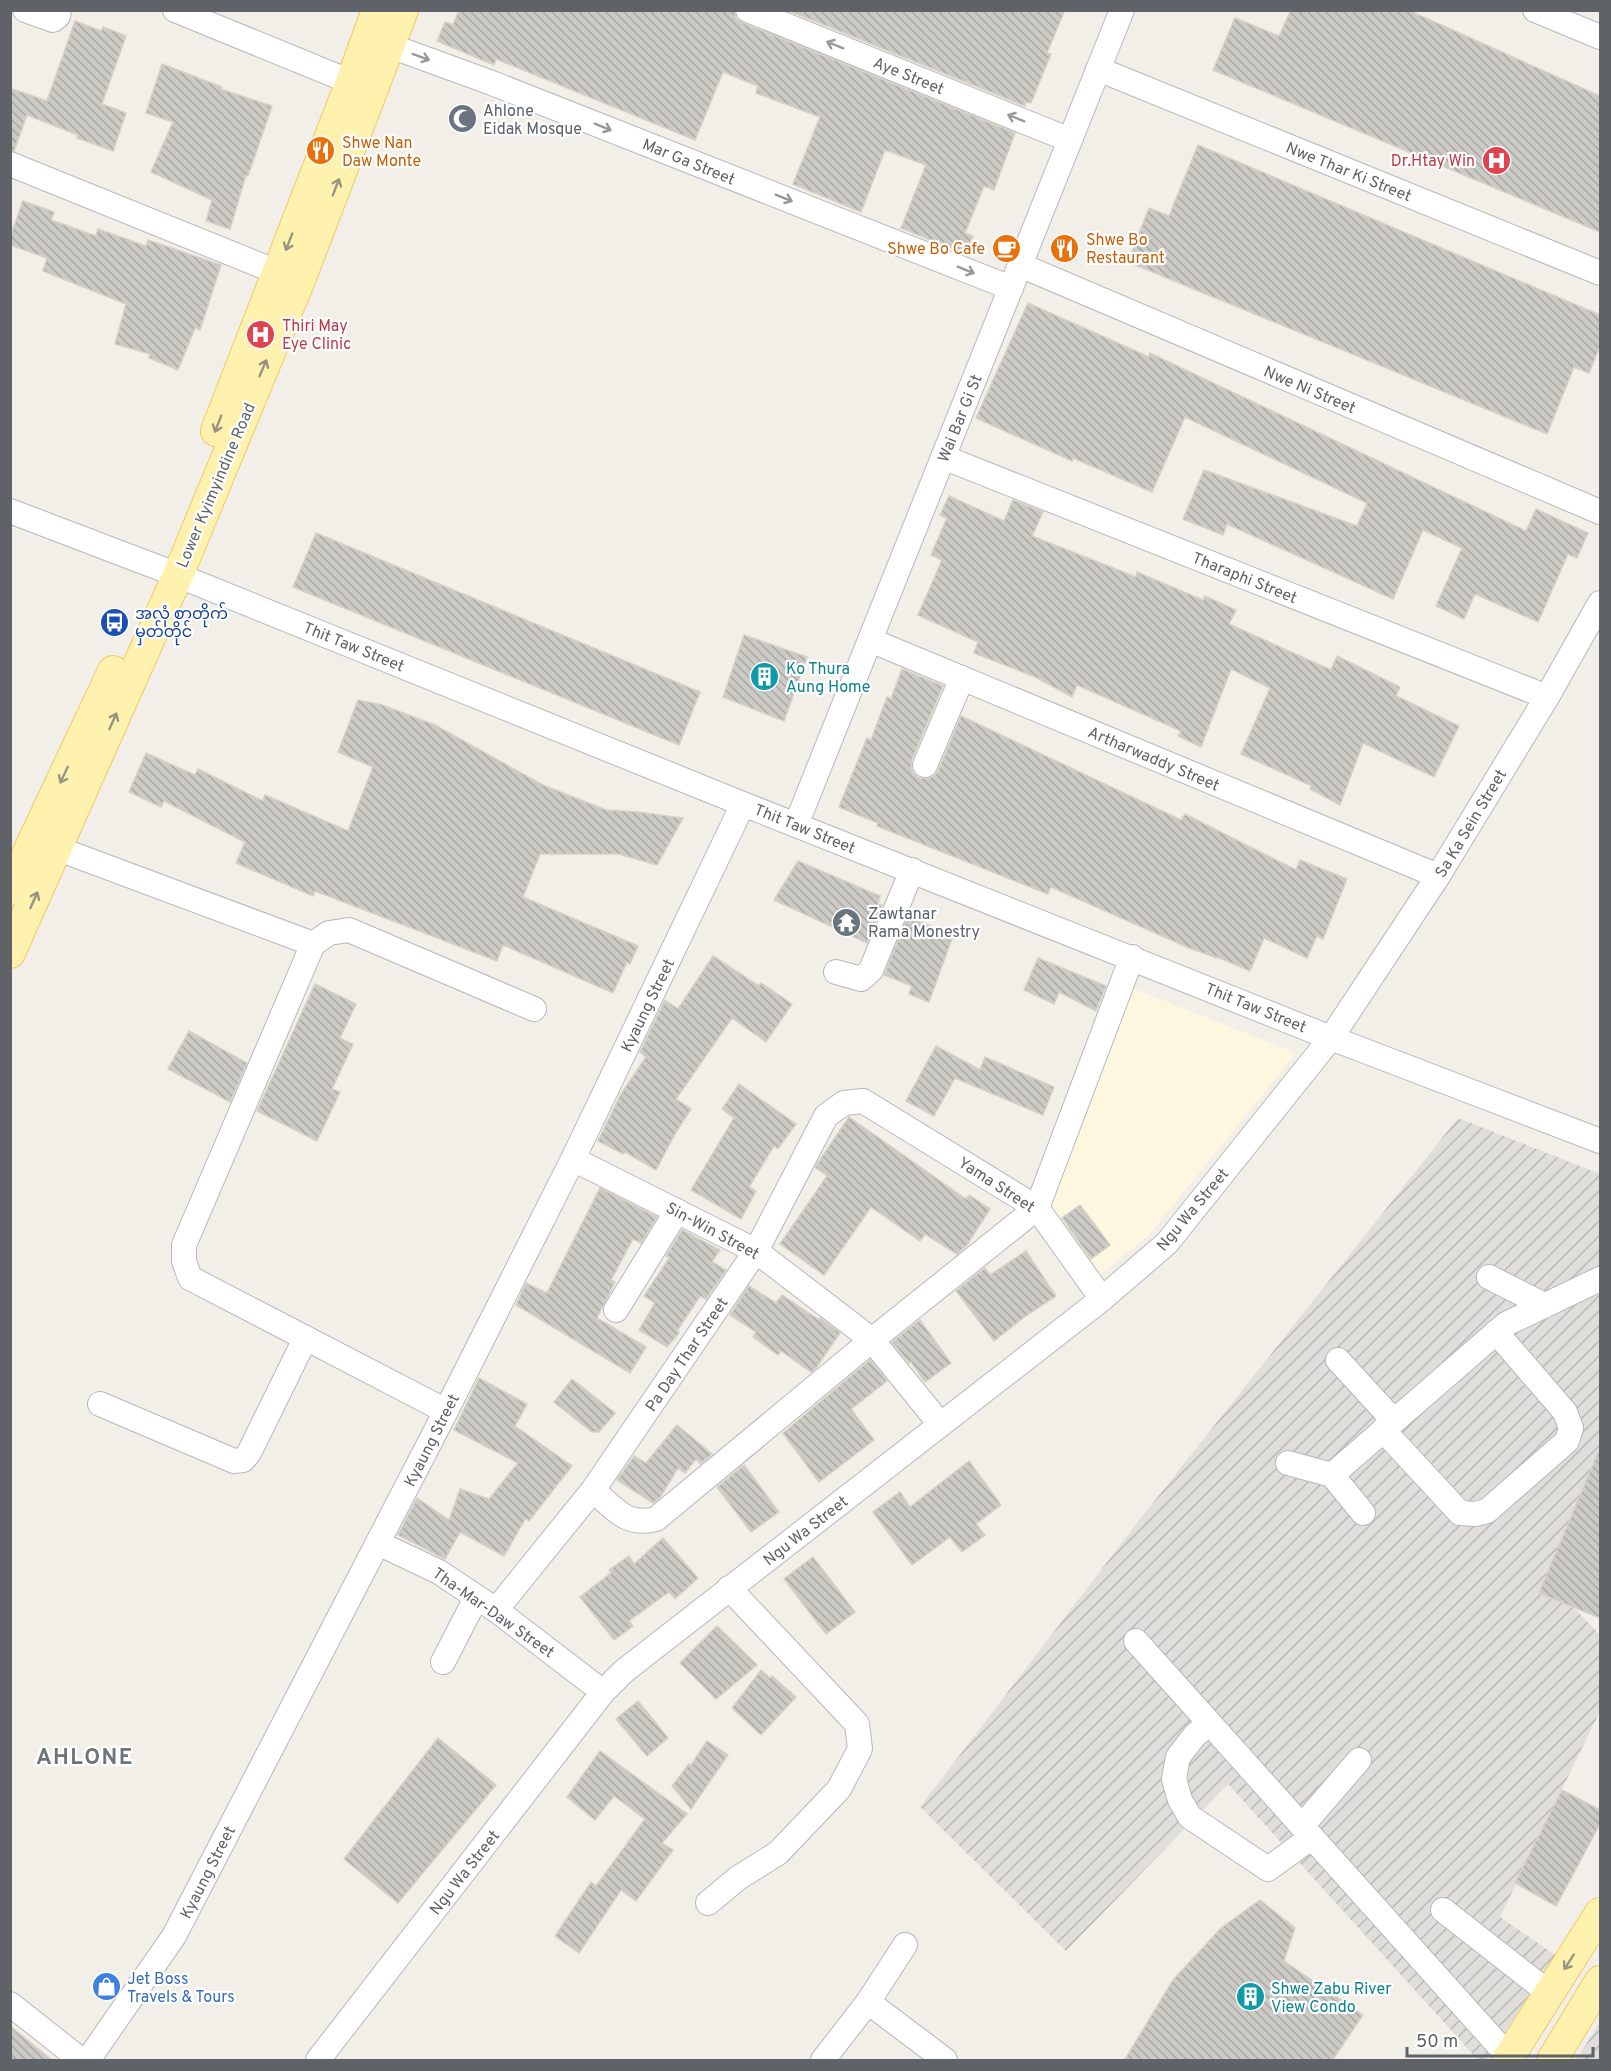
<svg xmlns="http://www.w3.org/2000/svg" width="1611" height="2071" viewBox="0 0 1611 2071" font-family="Overpass,'Noto Sans Myanmar',sans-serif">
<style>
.commercial{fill:#fef7e0}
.industrial{fill:url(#industrial-furrows)}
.building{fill:url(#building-back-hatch);stroke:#d6d1c6;stroke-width:1.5}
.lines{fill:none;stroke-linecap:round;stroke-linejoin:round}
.minor-casing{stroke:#b5b8bc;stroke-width:26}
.major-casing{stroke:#f2c960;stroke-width:32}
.minor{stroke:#fff;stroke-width:24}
.major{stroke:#fff2af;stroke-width:30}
.oneway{stroke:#979a9d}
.oneway2{stroke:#979581}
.labels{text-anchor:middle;stroke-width:4.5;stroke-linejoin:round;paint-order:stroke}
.street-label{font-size:16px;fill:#5f6368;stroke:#fff}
.worship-label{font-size:16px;fill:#5b616d;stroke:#fff;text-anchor:start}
.food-label{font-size:16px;fill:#c56008;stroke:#fff;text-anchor:start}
.health-label{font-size:16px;fill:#be3a42;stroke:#fff;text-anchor:end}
.transit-label{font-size:16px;fill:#164399;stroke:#fff;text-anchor:start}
.culture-label{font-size:16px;fill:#0d838f;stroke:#fff;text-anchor:start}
.shop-label{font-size:16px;fill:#366cbe;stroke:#fff;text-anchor:start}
.district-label{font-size:22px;font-weight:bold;letter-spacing:1.5px;fill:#70757a;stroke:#fff}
</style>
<defs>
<pattern id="industrial-furrows" width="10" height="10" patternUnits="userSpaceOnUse" patternTransform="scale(1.5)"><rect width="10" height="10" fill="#e0deda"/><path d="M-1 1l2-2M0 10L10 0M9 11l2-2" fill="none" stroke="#b9b8b5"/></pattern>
<pattern id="building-back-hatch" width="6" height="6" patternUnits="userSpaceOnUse" patternTransform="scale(1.5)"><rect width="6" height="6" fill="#cccac5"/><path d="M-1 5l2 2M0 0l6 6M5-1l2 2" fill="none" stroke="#a9a8a4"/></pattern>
</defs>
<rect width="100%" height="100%" fill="#f1efe8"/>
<!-- commercial -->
<polygon class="commercial" points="1127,986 1296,1053 1148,1236 1093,1281 1037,1208"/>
<!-- industrial -->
<g class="industrial">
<polygon points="1458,1118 1600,1174 1600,1538 1575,1609 1600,1635 1600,1711 1500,1917 1555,1955 1487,2060 1478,2060 1228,1784 1066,1951 920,1807 1137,1523"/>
<polygon points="1600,2022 1600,2060 1576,2060"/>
</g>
<!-- building -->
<g class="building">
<polygon points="459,10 734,10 736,18 743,23 1015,133 994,190 984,186 965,233 973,236 965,254 901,228 926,165 885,150 861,212 793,184 820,117 756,93 758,86 723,72 695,140 496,59 494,65 437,41 445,22 453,25"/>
<polygon points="787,10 1065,10 1047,53 1051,54 1031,103 1026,102 1025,106"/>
<polygon points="1291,10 1408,10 1600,96 1600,232 1213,70 1235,18 1279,36"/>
<polygon points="75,21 101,31 103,27 126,36 102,104 126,113 113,151 77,138 78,135 27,115 14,151 10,150 10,88 47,101"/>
<polygon points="162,64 222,87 221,89 272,106 248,176 246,175 230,229 206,221 212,200 151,172 173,122 146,113"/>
<polygon points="1198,145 1600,315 1600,346 1589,373 1574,367 1547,434 1128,262 1149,208 1169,216"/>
<polygon points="23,201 54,212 51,220 96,236 98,229 146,246 148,240 221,265 200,330 195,328 178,370 149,358 150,354 115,344 126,304 43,271 47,258 10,245 10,237"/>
<polygon points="1028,303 1149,357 1150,353 1526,531 1536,509 1588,533 1577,558 1568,554 1538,622 1475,594 1464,619 1436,606 1462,548 1423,530 1393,599 1227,524 1223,535 1183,519 1204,470 1357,526 1367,503 1185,417 1152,492 1073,458 1072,461 976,418"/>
<polygon points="949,496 1004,521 1013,500 1043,512 1032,536 1136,577 1137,572 1203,600 1205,596 1236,610 1229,624 1331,670 1337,656 1400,687 1396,696 1459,726 1434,777 1363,743 1340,805 1310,789 1312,786 1241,754 1270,688 1231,669 1201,747 1178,736 1181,731 1077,685 1072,697 1035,677 974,653 978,642 918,615 942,560 931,555 947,518 940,515"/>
<polygon points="316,533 700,692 679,745 293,587"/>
<polygon points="744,635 807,657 784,721 723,697"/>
<polygon points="902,669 943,686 912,759 911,767 913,773 919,778 927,779 934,776 938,771 961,716 1181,820 1185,814 1296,870 1300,860 1347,879 1323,939 1317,936 1307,958 1264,938 1250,971 1217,957 1217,958 1189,948 1051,887 1048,894 877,826 878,823 839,807 867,738 871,740 887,697 891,699"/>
<polygon points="358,700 382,705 435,725 543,785 606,810 638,812 683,818 657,865 619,854 540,854 523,897 638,946 630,964 627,962 613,993 503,945 497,961 315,891 313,896 236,863 245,842 164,801 161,807 129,792 146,753 195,775 198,769 263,801 265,795 348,831 373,767 338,752"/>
<polygon points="798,861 880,896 878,904 882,905 867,943 774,900"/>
<polygon points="908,916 953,936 929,1002 909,994 912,986 884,975"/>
<polygon points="713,956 759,986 761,983 792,1004 766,1042 732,1018 676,1099 691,1109 675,1134 656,1170 625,1152 623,1154 598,1141 621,1094 646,1057 640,1052 665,1000 678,1009"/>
<polygon points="1038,958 1106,986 1096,1011 1059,992 1054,1004 1024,990"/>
<polygon points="315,984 356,1004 340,1038 353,1044 332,1089 340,1092 317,1141 257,1111"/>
<polygon points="189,1031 247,1063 230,1102 168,1069"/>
<polygon points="936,1046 980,1070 985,1057 1054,1087 1043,1115 955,1078 934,1116 906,1101"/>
<polygon points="739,1084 796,1124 778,1149 774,1146 749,1187 756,1191 741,1219 691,1190 734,1118 722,1109"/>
<polygon points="849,1117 966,1199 969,1195 990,1209 967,1245 957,1254 925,1234 920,1241 871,1207 824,1275 780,1244 827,1176 815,1167"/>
<polygon points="600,1188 657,1217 641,1243 633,1239 611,1280 615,1282 597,1318 646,1347 630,1373 516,1305 526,1283 547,1293"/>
<polygon points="1080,1205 1110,1245 1091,1259 1062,1218"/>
<polygon points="682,1230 720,1250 712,1262 726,1270 706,1299 700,1296 677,1331 679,1333 667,1347 639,1330 655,1303 644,1296 670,1257 666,1256"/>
<polygon points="1026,1251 1056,1296 1023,1318 994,1341 956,1291 985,1268 990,1275"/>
<polygon points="749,1286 776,1303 782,1295 819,1320 820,1318 840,1333 816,1368 811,1372 781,1351 778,1355 753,1337 756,1332 730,1315"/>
<polygon points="920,1320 951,1363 925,1382 911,1362 909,1363 892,1342"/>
<polygon points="870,1360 887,1381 851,1409 874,1440 819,1482 783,1433"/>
<polygon points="479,1378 527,1404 515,1426 572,1466 529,1521 526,1518 504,1556 460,1532 445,1559 398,1535 417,1498 449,1520 460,1489 489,1499 518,1463 454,1430"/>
<polygon points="572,1379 615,1413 599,1432 592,1432 554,1402"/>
<polygon points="677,1425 712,1454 700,1464 696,1459 685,1473 678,1468 661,1496 653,1503 617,1480 634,1456 646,1463"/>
<polygon points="1600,1448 1600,1618 1539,1593"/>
<polygon points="969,1461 1001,1505 976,1524 985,1535 962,1552 950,1537 912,1565 873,1512 900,1492 910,1507"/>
<polygon points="744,1465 779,1512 751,1532 717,1487"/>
<polygon points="663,1538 698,1578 675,1599 669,1592 629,1621 633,1626 614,1640 580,1597 611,1573 609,1570 629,1556 634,1564"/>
<polygon points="813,1557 855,1612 826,1634 784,1579"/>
<polygon points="717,1626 757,1665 716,1699 680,1663"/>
<polygon points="761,1670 770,1678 772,1676 796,1697 761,1735 732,1708"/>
<polygon points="638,1701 668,1738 647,1756 616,1719"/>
<polygon points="438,1738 496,1785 398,1903 344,1859"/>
<polygon points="707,1741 728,1755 691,1809 672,1786 689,1764 691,1765"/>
<polygon points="600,1751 687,1814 662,1843 673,1850 636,1901 621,1890 579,1953 555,1936 591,1882 596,1886 645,1819 614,1796 595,1820 567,1797"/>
<polygon points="1562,1790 1600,1810 1600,1824 1556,1906 1515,1883"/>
<polygon points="1260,1900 1295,1928 1284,1961 1363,2015 1332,2061 1124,2061 1173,1980 1221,1928"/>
<polygon points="10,2026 53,2061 10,2061"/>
</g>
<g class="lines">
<defs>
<g id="minor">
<polyline points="25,10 53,20 58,16 59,10"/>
<polyline points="175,10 351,82 366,86"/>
<polyline points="748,10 1070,140"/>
<polyline points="1535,10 1600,37"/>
<polyline points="374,40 492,83 1011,288"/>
<polyline points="1098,69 1600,273"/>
<polyline points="10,164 277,272 293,274"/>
<polyline points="1020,265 1600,512"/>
<polyline points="943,457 1547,697"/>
<polyline points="10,511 162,569 743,804 1331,1038 1600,1141"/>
<polyline points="870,640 1438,876"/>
<polyline points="925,765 962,678"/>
<polyline points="796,825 1122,10"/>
<polyline points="40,842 313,944"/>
<polyline points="836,972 861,979 871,970 912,870"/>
<polyline points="573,1159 756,1251 872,1340 940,1424"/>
<polyline points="1489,1277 1544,1305"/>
<polyline points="616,1310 677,1211"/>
<polyline points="1338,1360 1394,1421"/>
<polyline points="100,1404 234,1461 243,1460 249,1453 305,1339"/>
<polyline points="446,1411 190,1278 184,1261 184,1245 313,944 329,933 349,930 534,1009"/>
<polyline points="1383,1430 1460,1513 1475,1514 1487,1511 1567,1441 1571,1428 1565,1412 1496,1332"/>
<polyline points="1288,1463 1332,1475 1506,1324 1600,1279"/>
<polyline points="1332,1475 1363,1513"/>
<path d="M593 1490C614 1508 626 1527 656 1519L872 1340 1037 1208 1132 957"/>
<polyline points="378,1543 439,1572 496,1610 603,1692"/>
<polyline points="496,1610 593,1490 756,1251 826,1116 844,1103 863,1101 1037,1208 1102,1299"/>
<polyline points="1136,1641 1509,2057"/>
<polyline points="443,1662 476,1598"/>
<polyline points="1209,1724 1195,1735 1178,1757 1174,1779 1180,1800 1190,1817 1268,1869 1312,1837"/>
<polyline points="1302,1826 1359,1760"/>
<polyline points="708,1903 738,1878 778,1853 839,1789 860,1749 857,1724 729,1588"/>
<polyline points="1443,1910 1549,1993"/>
<polyline points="868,2002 945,2060"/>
<polyline points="10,2004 81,2060"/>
<polyline points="88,2060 174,1936 446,1411 573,1159 743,804"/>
<polyline points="318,2060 603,1692 624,1671 1102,1299 1167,1243 1331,1038 1438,876 1547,697 1600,603"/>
<polyline points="823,2060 868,2002 905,1945"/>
</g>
<g id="major">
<polyline points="216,431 351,82 377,10"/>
<polyline points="10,890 113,671"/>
<polyline points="10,953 178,575 302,275 403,10"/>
<polyline points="1507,2060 1600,1913"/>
<polyline points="1552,2060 1600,1981"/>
</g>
</defs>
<!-- minor casing -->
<use href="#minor" class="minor-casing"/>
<!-- major casing -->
<use href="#major" class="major-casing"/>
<!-- minor -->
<use href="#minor" class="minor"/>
<!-- major -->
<use href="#major" class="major"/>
</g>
<!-- one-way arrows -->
<defs><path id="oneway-shaft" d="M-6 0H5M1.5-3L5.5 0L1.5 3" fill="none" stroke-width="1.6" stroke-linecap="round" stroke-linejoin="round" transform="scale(1.5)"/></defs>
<g class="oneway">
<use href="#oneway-shaft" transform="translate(835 45) rotate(-158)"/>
<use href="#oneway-shaft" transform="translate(421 57) rotate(20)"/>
<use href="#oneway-shaft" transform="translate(1016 118) rotate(-158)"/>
<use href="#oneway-shaft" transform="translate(603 127) rotate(22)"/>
<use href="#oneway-shaft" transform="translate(784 198) rotate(22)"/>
<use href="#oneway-shaft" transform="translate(966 270) rotate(22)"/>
</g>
<g class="oneway2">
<use href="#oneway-shaft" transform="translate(336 187) rotate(-69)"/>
<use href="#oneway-shaft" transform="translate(289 242) rotate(111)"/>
<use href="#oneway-shaft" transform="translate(263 368) rotate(-67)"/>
<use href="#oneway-shaft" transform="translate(218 424) rotate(111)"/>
<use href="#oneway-shaft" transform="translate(113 721) rotate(-66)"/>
<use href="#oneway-shaft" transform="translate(64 775) rotate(115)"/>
<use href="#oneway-shaft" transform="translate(34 900) rotate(-66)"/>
<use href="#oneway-shaft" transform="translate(1569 1962) rotate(123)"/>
</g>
<!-- icons -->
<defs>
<symbol id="mosque-disc" viewBox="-11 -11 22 22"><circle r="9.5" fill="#6b7280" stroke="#fff"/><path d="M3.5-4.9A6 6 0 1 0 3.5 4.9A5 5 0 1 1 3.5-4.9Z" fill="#fff"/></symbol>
<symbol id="restaurant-disc" viewBox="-11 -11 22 22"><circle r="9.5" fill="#e8710a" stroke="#fff"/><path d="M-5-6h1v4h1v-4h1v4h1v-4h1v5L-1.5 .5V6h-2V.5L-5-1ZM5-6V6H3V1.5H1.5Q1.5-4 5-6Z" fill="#fff"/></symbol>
<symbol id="hospital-disc" viewBox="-11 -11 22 22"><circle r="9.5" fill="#e0444e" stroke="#fff"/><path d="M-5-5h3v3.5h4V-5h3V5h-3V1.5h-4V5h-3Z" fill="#fff"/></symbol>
<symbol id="cafe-disc" viewBox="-11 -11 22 22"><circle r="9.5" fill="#e8710a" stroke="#fff"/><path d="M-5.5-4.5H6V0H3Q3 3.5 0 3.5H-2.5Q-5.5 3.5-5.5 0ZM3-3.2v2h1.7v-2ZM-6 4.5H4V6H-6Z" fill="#fff"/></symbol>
<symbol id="bus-disc" viewBox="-11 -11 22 22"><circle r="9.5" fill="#1a4fb4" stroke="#fff"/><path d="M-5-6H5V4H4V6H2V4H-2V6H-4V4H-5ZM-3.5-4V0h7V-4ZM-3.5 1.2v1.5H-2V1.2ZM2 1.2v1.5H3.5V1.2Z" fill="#fff"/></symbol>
<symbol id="building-disc" viewBox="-11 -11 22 22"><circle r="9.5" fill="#0f9aa8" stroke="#fff"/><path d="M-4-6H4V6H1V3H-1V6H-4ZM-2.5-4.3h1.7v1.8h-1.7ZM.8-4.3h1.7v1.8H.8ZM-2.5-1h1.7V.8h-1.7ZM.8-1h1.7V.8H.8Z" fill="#fff"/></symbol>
<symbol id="temple-disc" viewBox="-11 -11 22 22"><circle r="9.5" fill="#6b7280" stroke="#fff"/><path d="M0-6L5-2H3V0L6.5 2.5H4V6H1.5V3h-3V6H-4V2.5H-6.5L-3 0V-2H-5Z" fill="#fff"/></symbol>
<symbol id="shop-disc" viewBox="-11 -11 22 22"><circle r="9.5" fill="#3f7fe0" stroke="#fff"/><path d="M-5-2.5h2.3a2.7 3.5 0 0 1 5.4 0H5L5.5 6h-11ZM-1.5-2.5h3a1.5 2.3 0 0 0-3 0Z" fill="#fff"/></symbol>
</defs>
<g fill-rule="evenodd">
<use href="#mosque-disc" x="446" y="102" width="33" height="33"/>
<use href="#restaurant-disc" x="304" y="134" width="33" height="33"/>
<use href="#hospital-disc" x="1480" y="144" width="33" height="33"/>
<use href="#cafe-disc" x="990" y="232" width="33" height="33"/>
<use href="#restaurant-disc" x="1048" y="232" width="33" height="33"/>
<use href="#hospital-disc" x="244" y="318" width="33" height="33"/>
<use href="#bus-disc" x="98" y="606" width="33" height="33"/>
<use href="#building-disc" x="748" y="660" width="33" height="33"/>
<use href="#temple-disc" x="830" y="906" width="33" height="33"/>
<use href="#shop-disc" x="90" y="1970" width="33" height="33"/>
<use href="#building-disc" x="1234" y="1980" width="33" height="33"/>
</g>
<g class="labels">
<!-- street labels -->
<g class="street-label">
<text transform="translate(909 75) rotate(22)" y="6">Aye Street</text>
<text transform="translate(689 161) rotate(22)" y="6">Mar Ga Street</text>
<text transform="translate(1349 171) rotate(22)" y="6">Nwe Thar Ki Street</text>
<text transform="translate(1310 389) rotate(23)" y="6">Nwe Ni Street</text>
<text transform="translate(959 418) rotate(-68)" y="6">Wai Bar Gi St</text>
<text transform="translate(215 485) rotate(-67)" y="6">Lower Kyimyindine Road</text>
<text transform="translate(1245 577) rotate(22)" y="6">Tharaphi Street</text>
<text transform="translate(354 646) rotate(22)" y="6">Thit Taw Street</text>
<text transform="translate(1154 758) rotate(23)" y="6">Artharwaddy Street</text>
<text transform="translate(1470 823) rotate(-59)" y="6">Sa Ka Sein Street</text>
<text transform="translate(805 828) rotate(22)" y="6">Thit Taw Street</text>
<text transform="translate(647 1005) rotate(-64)" y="6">Kyaung Street</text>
<text transform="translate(1256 1007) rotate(22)" y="6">Thit Taw Street</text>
<text transform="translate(997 1184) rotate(33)" y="6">Yama Street</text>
<text transform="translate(1192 1209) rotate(-50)" y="6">Ngu Wa Street</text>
<text transform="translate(713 1230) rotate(28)" y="6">Sin-Win Street</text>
<text transform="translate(686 1354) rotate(-56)" y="6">Pa Day Thar Street</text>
<text transform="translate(431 1440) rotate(-63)" y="6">Kyaung Street</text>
<text transform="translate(805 1530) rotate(-38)" y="6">Ngu Wa Street</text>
<text transform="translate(494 1612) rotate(35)" y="6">Tha-Mar-Daw Street</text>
<text transform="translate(207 1872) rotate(-63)" y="6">Kyaung Street</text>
<text transform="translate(464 1872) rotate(-52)" y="6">Ngu Wa Street</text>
</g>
<!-- worship labels -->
<g class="worship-label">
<text x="483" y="116">Ahlone<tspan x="483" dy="18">Eidak Mosque</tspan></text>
<text x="868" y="919">Zawtanar<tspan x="868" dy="18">Rama Monestry</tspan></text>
</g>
<!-- food labels -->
<g class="food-label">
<text x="342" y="148">Shwe Nan<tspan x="342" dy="18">Daw Monte</tspan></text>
<text x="1086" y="245">Shwe Bo<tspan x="1086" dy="18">Restaurant</tspan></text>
<text x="985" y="254" text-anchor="end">Shwe Bo Cafe</text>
</g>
<!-- health labels -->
<g class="health-label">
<text x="1475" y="166">Dr.Htay Win</text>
<text x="282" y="331" text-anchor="start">Thiri May<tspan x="282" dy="18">Eye Clinic</tspan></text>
</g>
<!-- transit labels -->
<g class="transit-label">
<text x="135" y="619">အလုံ စာတိုက်<tspan x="135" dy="18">မှတ်တိုင်</tspan></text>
</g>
<!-- culture labels -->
<g class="culture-label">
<text x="786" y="674">Ko Thura<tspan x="786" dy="18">Aung Home</tspan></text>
<text x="1271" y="1994">Shwe Zabu River<tspan x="1271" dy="18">View Condo</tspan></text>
</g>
<!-- shop labels -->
<g class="shop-label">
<text x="127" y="1984">Jet Boss<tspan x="127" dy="18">Travels &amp; Tours</tspan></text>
</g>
<!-- district labels -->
<g class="district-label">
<text x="85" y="1764">AHLONE</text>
</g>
</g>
<!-- border -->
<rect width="1611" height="2071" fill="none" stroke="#5f6368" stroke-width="24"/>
<!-- scale -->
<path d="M1407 2047v9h186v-9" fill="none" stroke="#5f6368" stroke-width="3"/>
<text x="1416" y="2047" font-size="18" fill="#5f6368" stroke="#ffffff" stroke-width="4.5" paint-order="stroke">50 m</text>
</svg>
